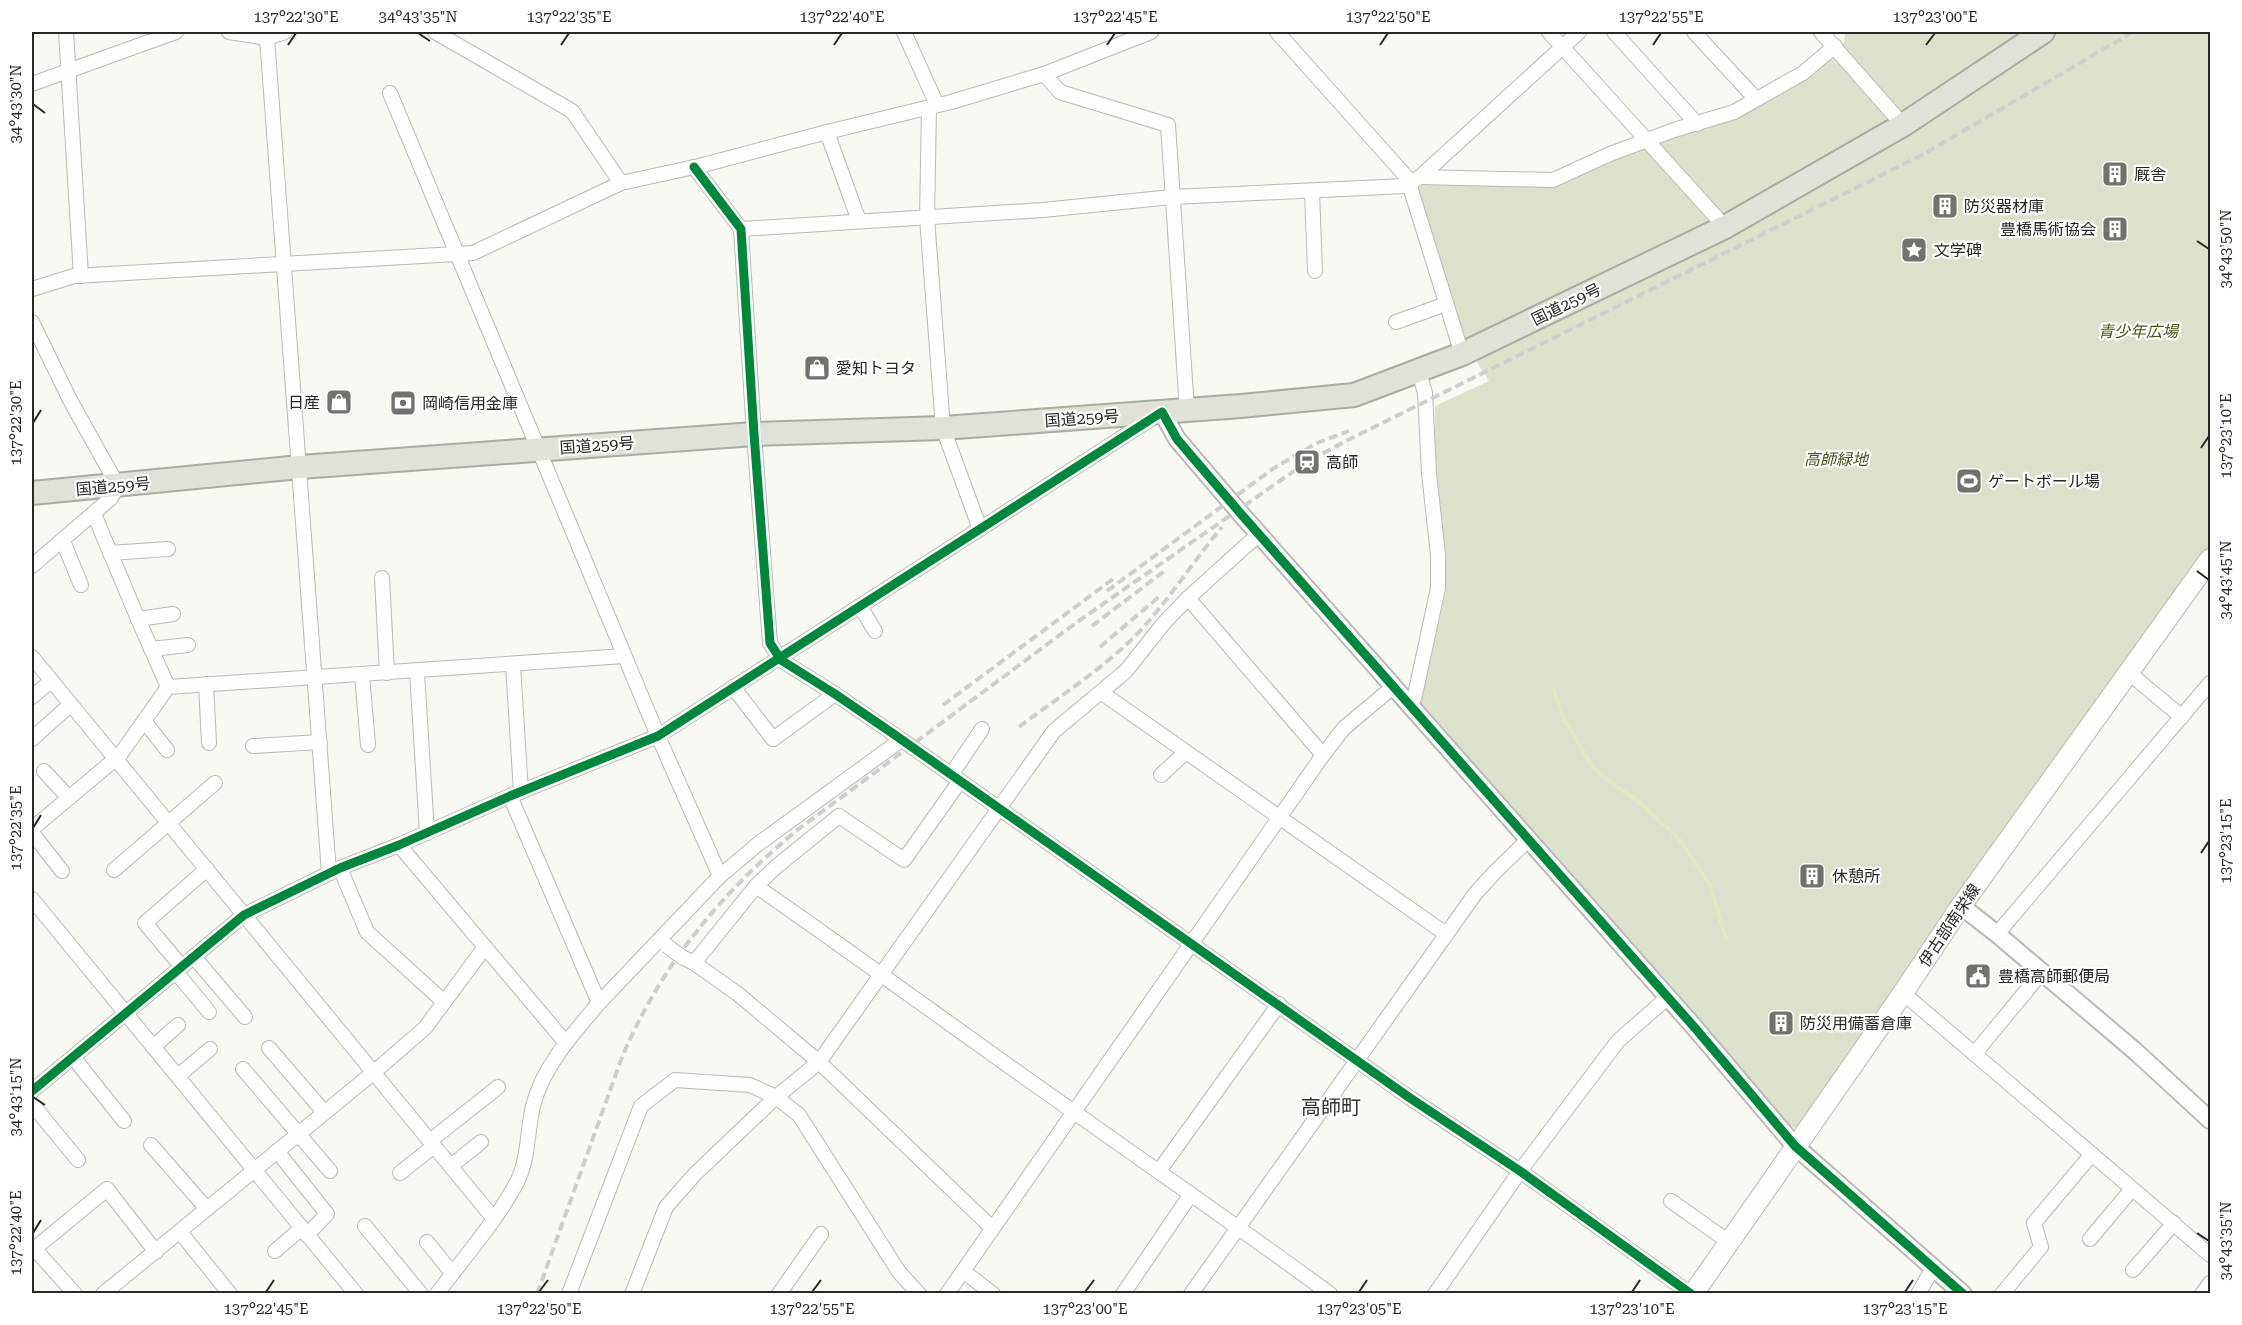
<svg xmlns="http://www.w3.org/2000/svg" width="2242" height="1325" viewBox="0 0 2242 1325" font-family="'Roboto Serif','Noto Sans JP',serif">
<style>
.green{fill:#dce1cd}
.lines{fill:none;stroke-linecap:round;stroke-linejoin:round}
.stream{stroke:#e0eac2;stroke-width:4}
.minor-casing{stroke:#babbb6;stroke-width:16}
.tertiary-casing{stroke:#babbb6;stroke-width:20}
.secondary-casing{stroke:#babbb6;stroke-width:22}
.trunk-casing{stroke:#a9ada0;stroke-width:26}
.minor{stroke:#fefefd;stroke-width:14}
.tertiary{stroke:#fefefd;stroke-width:16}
.secondary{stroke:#fefefd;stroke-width:20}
.trunk{stroke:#e0e1d9;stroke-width:22}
.rail{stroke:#cececd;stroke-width:4;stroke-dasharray:9 4.5;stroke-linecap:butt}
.minor-bridge-casing{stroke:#babbb6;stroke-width:16;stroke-linecap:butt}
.minor-bridge{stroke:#fefefd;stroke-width:14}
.cycleway-casing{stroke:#fff;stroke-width:13}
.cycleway{stroke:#00873e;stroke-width:9}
.ticks{fill:none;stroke:#272924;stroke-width:2}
.labels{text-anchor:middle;stroke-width:4.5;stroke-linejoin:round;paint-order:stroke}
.poi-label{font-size:16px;fill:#272924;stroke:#fff;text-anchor:start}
.street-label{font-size:16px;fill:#272924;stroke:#fff}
.park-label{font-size:16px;font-style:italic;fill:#48541a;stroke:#fff}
.quarter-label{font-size:20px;fill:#303329;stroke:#fff}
.neatline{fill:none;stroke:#272924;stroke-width:2}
.ticks-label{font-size:15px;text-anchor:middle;fill:#272924}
</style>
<rect width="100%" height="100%" fill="#f7f9f2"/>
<!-- green -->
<polygon class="green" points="1845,32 2210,32 2210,547 2024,805 2010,820 1909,966 1897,990 1800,1130 1784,1123 1422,709 1420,703 1446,591 1442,590 1443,541 1435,449 1435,406 1489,381 1461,337 1416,186 1421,182 1554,183 1684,132 1834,53 1844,42"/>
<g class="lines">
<!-- stream -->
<polyline class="stream" points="1553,689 1564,719 1590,763 1601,775 1643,805 1679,839 1710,885 1726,939"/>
<defs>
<g id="minor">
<polyline points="66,32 81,276"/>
<polyline points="229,32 267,38 285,32"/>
<polyline points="435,32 572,111 621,183"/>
<polyline points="904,32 937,105"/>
<polyline points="1277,32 1411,182 1411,190 1462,354"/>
<polyline points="1549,32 1725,227"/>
<polyline points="1614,32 1697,124"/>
<polyline points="1694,32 1755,98"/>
<polyline points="1821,32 1903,125"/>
<path d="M267 38C286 316 309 594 329 873"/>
<polyline points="1044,74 1060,92 1168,125 1187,410"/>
<polyline points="32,84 176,32"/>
<polyline points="390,93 658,736 720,876"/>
<polyline points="929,108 927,218 943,428 980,529"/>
<polyline points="827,132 859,221"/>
<polyline points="694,167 741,229 754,434 770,643 781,660 835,694 895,735 1410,1098 1520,1171 1691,1294"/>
<polyline points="1420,177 1553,180 1610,154 1674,130 1734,112 1803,73 1835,46"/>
<polyline points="1312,192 1315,271"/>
<polyline points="741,229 1043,210 1172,197 1405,186 1420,177 1579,32"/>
<polyline points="32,289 74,276 473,253 621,183 699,166 827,132 951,102 1044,74 1151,32"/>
<polyline points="32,322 70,400 118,486 110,499 32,566"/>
<polyline points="1396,322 1446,304"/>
<polyline points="94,514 138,619 168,687"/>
<polyline points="63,541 81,585"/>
<polyline points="110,553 168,549"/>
<polyline points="382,578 387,673"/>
<polyline points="1188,598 1323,755"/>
<polyline points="860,606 875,631"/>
<polyline points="138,619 173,614"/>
<polyline points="151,649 188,645"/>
<polyline points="32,657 494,1219"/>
<polyline points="513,665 521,792"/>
<polyline points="417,672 427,833"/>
<polyline points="2129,673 2182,717"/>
<polyline points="362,675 368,745"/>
<polyline points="206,684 209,743"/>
<polyline points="733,687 773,739 835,694"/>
<polyline points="1102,693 1446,934"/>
<polyline points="32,697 51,681"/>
<polyline points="1411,706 1415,695 1438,588 1438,555 1429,473 1425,393 1419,372"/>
<polyline points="144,721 167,750"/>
<polyline points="32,739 70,705"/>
<polyline points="253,746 320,742"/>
<polyline points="44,771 69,798"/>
<polyline points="951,775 982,729"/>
<polyline points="1161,775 1186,752"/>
<polyline points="510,796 599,1003 720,876 758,844 901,740"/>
<polyline points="32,829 120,755 168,687 624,656"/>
<polyline points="32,833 62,871"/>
<polyline points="399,845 566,1043"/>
<polyline points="340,868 367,932 444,1002"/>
<polyline points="114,870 215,783"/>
<path d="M756 886C863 960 968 1038 1074 1112 1160 1173 1246 1232 1330 1294"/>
<polyline points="32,899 356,1294"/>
<polyline points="1997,934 2210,683"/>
<polyline points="194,957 245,1017"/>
<polyline points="682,957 694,963 738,994 819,1062 992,1228"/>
<polyline points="694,963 756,886 777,866 839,816 904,860 960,781"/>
<polyline points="182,967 145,923 207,869"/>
<polyline points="176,972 209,1012"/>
<polyline points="1903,993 2210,1255"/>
<polyline points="153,1047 178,1025"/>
<polyline points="269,1048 324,1112"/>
<polyline points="1975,1053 2042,972"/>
<polyline points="73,1057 124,1121"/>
<polyline points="243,1069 330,1171"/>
<polyline points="178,1076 210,1049"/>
<polyline points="32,1091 244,915 340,868 399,845 510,796 658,736 1157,415"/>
<polyline points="32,1104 78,1160"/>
<polyline points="430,1141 498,1087"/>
<polyline points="151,1145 207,1209"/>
<polyline points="277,1151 327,1214 307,1235"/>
<polyline points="451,1166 481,1142"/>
<polyline points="1159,1171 1279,1004"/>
<polyline points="400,1173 434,1146"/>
<polyline points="1671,1201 1729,1242"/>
<polyline points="365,1226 421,1294"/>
<polyline points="180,1232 230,1294"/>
<polyline points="2090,1239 2132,1189"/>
<polyline points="427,1242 452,1273"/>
<polyline points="32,1246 75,1294"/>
<polyline points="34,1249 107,1189 156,1252"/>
<polyline points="275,1251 302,1228"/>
<polyline points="2133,1270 2174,1223"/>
<polyline points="963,1271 993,1294"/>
<polyline points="103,1294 373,1073 425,1028 485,947"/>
<path d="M437 1294C464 1257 496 1222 517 1182 529 1158 527 1131 533 1106 543 1066 573 1034 599 1003"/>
<polyline points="569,1294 641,1106 675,1080 750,1085 776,1097 799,1115 899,1272 919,1294"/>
<polyline points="632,1294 666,1207 695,1174 776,1097 819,1062 1054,731 1126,671 1164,623 1188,598 1259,534"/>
<polyline points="779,1294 821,1234"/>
<polyline points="947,1294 1323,755 1344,728 1393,687"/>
<polyline points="1123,1294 1191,1194"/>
<polyline points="1191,1294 1475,894 1495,872 1528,840"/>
<polyline points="1435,1294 1520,1171 1618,1041 1667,998"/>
<polyline points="1918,1294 1933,1268"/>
<polyline points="2002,1294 2041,1247 2034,1223 2092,1154"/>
<polyline points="2202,1294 2210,1283"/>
</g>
<g id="tertiary">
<polyline points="1162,412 1177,439 1241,514 1695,1028 1795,1146 1963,1294"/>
<polyline points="1961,906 1997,934 2135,1051 2210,1120"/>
</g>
<polyline id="secondary" points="1693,1294 1903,993 1961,906 2210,559"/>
<polyline id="trunk" points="32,493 300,467 754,434 943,428 1241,406 1354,395 1462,354 1725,227 1903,125 2043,32"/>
</defs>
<!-- minor casing -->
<use href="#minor" class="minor-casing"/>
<!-- tertiary casing -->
<use href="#tertiary" class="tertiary-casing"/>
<!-- secondary casing -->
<use href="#secondary" class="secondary-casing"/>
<!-- trunk casing -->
<use href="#trunk" class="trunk-casing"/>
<!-- minor -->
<use href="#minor" class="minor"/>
<!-- tertiary -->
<use href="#tertiary" class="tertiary"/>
<!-- secondary -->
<use href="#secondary" class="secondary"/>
<!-- trunk -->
<use href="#trunk" class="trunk"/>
<!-- rail -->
<g class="rail">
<polyline points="1107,591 1274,468 1317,443 1349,431"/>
<polyline points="1092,626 1167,569"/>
<polyline points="1100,647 1161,595"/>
<polyline points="943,705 1113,579"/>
<path d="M1019 727C1062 694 1112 664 1148 622 1174 592 1196 558 1222 527"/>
<path d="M537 1294 621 1060C659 967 723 890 800 828L1080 620 1307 462 1346 441 1922 155 2133 32"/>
</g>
<defs>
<polyline id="minor-bridge" points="667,946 682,957"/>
</defs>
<!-- minor-bridge casing -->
<use href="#minor-bridge" class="minor-bridge-casing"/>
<!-- minor-bridge -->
<use href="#minor-bridge" class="minor-bridge"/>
<defs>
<g id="cycleway">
<polyline points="694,167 741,229 754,434 770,643 781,660 835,694 895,735 1410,1098 1520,1171 1691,1294"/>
<polyline points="32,1091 244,915 340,868 399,845 510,796 658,736 1162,412 1177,439 1241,514 1695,1028 1795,1146 1963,1294"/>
</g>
</defs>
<!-- cycleway casing -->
<use href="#cycleway" class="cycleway-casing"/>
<!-- cycleway -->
<use href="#cycleway" class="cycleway"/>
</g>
<!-- ticks -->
<path class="ticks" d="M418 33 430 41M288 45 296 33M561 45 569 33M834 45 842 33M1107 45 1115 33M1380 45 1388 33M1653 45 1661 33M1926 45 1935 33M33 104 45 113M2197 241 2209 249M33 423 41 410M2201 448 2209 436M2197 571 2209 580M33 828 41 815M2201 853 2209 841M33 1097 45 1105M33 1233 41 1220M2197 1233 2209 1241M266 1292 274 1280M539 1292 548 1280M812 1292 821 1280M1085 1292 1094 1280M1359 1292 1367 1280M1632 1292 1640 1280M1905 1292 1913 1280"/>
<!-- icons -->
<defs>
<symbol id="building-square" viewBox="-11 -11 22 22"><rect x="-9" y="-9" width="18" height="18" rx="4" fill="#70726c" stroke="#fff"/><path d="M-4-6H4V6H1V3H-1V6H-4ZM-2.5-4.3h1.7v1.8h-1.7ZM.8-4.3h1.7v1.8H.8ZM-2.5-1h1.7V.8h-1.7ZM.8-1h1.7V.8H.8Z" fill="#fff"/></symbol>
<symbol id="sight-square" viewBox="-11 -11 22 22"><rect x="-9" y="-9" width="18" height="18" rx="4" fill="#70726c" stroke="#fff"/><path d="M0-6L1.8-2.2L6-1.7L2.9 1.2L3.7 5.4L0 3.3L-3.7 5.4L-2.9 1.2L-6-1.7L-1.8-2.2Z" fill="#fff"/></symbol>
<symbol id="shop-square" viewBox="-11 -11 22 22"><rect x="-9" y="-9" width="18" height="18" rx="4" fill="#70726c" stroke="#fff"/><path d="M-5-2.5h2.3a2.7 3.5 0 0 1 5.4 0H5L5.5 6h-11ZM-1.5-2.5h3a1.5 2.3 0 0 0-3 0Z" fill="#fff"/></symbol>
<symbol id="bank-square" viewBox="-11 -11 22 22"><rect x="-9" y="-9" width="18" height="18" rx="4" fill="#70726c" stroke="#fff"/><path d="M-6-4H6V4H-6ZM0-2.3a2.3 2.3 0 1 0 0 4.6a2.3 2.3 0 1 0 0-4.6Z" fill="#fff"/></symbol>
<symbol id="station-square" viewBox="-11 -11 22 22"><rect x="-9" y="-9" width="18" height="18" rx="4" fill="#70726c" stroke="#fff"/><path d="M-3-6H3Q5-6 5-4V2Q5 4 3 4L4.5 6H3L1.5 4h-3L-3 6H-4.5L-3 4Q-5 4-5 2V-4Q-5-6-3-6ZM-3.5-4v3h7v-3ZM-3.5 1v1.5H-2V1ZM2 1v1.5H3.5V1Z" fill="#fff"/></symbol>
<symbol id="stadium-square" viewBox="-11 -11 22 22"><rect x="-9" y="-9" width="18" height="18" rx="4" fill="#70726c" stroke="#fff"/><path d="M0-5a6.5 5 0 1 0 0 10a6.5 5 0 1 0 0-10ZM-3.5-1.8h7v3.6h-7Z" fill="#fff"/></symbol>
<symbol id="civic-square" viewBox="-11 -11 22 22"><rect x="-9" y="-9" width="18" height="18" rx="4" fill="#70726c" stroke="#fff"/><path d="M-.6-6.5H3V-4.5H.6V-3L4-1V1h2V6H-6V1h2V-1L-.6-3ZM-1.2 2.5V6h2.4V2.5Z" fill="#fff"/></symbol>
</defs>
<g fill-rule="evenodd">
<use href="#building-square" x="2100" y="159" width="30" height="30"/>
<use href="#building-square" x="1930" y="191" width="30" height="30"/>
<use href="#building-square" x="2100" y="214" width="30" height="30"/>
<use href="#sight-square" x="1899" y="235" width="30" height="30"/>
<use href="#shop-square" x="802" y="353" width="30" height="30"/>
<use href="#shop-square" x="324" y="387" width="30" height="30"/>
<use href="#bank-square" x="388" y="388" width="30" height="30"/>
<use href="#station-square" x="1292" y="447" width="30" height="30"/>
<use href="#stadium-square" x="1954" y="466" width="30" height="30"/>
<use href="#building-square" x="1797" y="861" width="30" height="30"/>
<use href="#civic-square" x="1963" y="961" width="30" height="30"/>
<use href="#building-square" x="1766" y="1008" width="30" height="30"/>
</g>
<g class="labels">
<!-- poi labels -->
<g class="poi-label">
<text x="2134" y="180">厩舎</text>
<text x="1964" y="212">防災器材庫</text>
<text x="2096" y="235" text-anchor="end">豊橋馬術協会</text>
<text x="1934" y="256">文学碑</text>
<text x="836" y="374">愛知トヨタ</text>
<text x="320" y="408" text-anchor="end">日産</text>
<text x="422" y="409">岡崎信用金庫</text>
<text x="1326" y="468">高師</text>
<text x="1988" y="487">ゲートボール場</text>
<text x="1832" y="882">休憩所</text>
<text x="1998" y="982">豊橋高師郵便局</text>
<text x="1800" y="1029">防災用備蓄倉庫</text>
</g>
<!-- street labels -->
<g class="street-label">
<text transform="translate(1566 304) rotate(-26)" y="6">国道259号</text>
<text transform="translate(1082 418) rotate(-4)" y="6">国道259号</text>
<text transform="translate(597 445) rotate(-4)" y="6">国道259号</text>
<text transform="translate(113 486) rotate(-5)" y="6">国道259号</text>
<text transform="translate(1949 925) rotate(-56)" y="6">伊古部南栄線</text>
</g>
<!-- park labels -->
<g class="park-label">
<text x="2138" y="337">青少年広場</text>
<text x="1836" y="465">高師緑地</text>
</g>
<!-- quarter labels -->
<g class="quarter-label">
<text x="1331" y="1114">高師町</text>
</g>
</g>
<!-- border -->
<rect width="2242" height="1325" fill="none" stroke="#ffffff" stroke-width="66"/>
<rect x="33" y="33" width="2176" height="1259" class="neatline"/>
<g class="ticks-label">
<text x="296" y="22">137°22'30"E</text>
<text x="418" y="22">34°43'35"N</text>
<text x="569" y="22">137°22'35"E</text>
<text x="842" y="22">137°22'40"E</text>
<text x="1115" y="22">137°22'45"E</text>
<text x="1388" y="22">137°22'50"E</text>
<text x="1661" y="22">137°22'55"E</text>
<text x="1935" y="22">137°23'00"E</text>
<text transform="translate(16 104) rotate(-90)" y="5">34°43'30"N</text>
<text transform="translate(2226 249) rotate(-90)" y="5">34°43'50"N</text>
<text transform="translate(16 423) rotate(-90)" y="5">137°22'30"E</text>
<text transform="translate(2226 436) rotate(-90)" y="5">137°23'10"E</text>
<text transform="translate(2226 580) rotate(-90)" y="5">34°43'45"N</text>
<text transform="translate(16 828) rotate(-90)" y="5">137°22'35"E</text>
<text transform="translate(2226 841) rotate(-90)" y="5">137°23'15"E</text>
<text transform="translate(16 1097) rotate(-90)" y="5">34°43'15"N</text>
<text transform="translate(16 1233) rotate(-90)" y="5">137°22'40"E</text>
<text transform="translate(2226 1241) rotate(-90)" y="5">34°43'35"N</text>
<text x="266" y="1314">137°22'45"E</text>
<text x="539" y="1314">137°22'50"E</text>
<text x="812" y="1314">137°22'55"E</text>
<text x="1085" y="1314">137°23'00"E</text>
<text x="1359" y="1314">137°23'05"E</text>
<text x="1632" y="1314">137°23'10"E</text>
<text x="1905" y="1314">137°23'15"E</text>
</g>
</svg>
